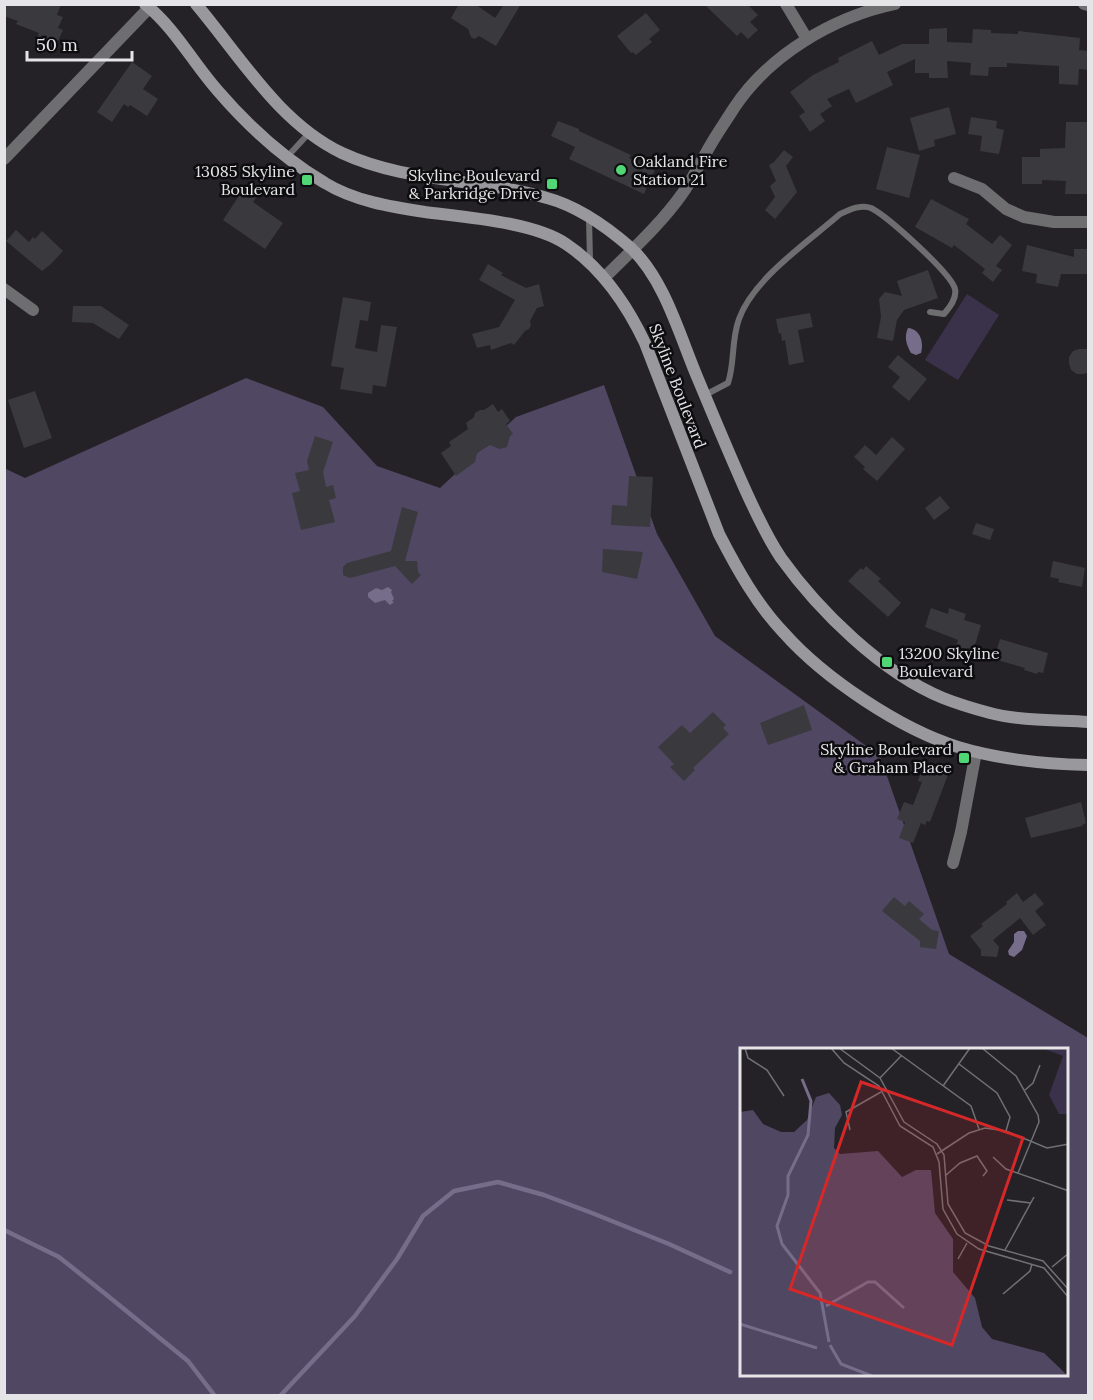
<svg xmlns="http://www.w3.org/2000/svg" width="1093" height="1400" viewBox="0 0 1093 1400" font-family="Lora,serif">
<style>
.green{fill:#3a324a}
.forest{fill:#504762;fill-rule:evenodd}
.water{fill:#766d8a}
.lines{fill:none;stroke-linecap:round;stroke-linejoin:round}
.stream{stroke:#766d8a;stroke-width:4.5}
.building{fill:#3a393e}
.service{stroke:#6e6e70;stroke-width:6}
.minor{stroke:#6e6e70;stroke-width:12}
.secondary{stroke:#99989c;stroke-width:12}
.poi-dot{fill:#50d675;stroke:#0d0c0e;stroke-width:2}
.labels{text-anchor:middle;stroke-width:5;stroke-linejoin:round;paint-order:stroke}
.poi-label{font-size:16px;fill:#e5e4e7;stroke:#0d0c0e;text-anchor:end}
.street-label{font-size:16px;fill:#e5e4e7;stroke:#0d0c0e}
.inset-river{fill:none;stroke:#766d8a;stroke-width:3}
.inset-road{fill:none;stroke:#717074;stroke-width:1.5}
.view{fill:#d62828;fill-opacity:0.15;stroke:#d62828;stroke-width:3}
.inset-edge{fill:none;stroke:#e5e4e7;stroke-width:3}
</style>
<rect width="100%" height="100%" fill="#242227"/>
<!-- green -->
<polygon class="green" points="967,294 999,315 958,380 925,360"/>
<!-- forest -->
<path class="forest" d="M246 378 323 407 377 466 440 488 516 417 604 385 657 534 715 636 880 756 949 954 1088 1038V1395H5L4 468 25 478ZM742 1049H1068V1374H742Z"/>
<!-- water -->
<g class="water">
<path d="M908 328C920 329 924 342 921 353L916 355 911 353C906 344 904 337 908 328Z"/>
<polygon points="388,587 392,590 391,592 394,599 392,601 394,602 390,605 385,600 375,603 368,597 368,593 376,588 382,590"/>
<polygon points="1018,931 1024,931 1027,936 1022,950 1014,957 1009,955 1008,951 1014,942 1014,934"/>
</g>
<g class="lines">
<!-- stream -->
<g class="stream">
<polyline points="4,1230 59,1257 103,1292 188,1361 215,1396"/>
<polyline points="280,1396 355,1316 397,1259 423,1216 454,1191 498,1182 544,1195 592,1213 669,1244 730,1272"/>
</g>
</g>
<!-- building -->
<g class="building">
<polygon points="7,4 61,4 57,15 63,17 58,28 63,30 54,50 35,42 39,33 16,24 18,21 4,16"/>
<polygon points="459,4 475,4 495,18 504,4 521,4 496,46 479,36 474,39 471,37 468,29 451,18"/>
<polygon points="704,4 747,4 758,15 750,22 758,30 748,39 741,32 737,36"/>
<polygon points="646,13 660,30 649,39 652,42 636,55 633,52 631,53 617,36"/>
<polygon points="947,28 947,42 972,43 973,29 991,30 991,33 1018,34 1018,31 1080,38 1079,50 1089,51 1089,70 1079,69 1078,85 1059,84 1059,66 1007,63 1007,67 989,67 988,76 970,75 971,63 947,61 948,78 929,78 929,73 915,73 915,59 887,72 893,85 856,103 849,89 827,99 832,106 820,114 825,121 810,132 799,116 805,112 790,92 813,75 839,62 838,58 872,41 879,55 902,44 929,44 929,29"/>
<polygon points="132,62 152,76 143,89 158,99 147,116 130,105 128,107 124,104 112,122 97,112"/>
<polygon points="949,107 956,134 934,140 935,146 919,151 910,118"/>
<polygon points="971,117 997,121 996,128 1004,130 999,154 980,151 982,136 968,134"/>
<polygon points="558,121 579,129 579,131 631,155 629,158 655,170 644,194 569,159 575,147 551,136"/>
<polygon points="1066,122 1089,122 1089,194 1065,194 1066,181 1042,180 1042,184 1022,184 1022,157 1040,157 1040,149 1065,148"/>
<polygon points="887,147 920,155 909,198 876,189"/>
<polygon points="784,150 793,157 786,166 797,192 775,219 765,210 775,197 770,186 776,181 769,165 774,162"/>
<polygon points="243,190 256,198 253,202 283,223 265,249 223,220"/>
<polygon points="931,199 969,219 966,224 992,244 1000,235 1012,245 996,266 1002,270 993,282 982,273 985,269 954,245 952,248 915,227"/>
<polygon points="16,230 29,242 33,237 35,239 42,231 63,251 51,264 42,271 6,241"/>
<polygon points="1027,245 1074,257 1074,249 1089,249 1089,274 1061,274 1058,287 1036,283 1037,274 1022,271"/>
<polygon points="488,264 503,273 501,275 526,288 539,284 544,306 537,308 530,321 531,325 529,329 525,331 514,345 511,343 491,350 490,345 477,348 472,334 499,327 515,300 479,280"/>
<polygon points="928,270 938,298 904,310 897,320 893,341 877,338 881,317 879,299 885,292 902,296 897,281"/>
<polygon points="343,297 371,302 368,321 360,320 355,348 377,352 381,325 397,327 386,387 373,385 372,394 340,389 344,368 331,366"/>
<polygon points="73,306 101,306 129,325 119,339 93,323 72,322"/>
<polygon points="810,313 813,327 798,330 804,362 789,365 785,340 782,341 781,333 779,334 776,319"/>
<polygon points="1079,349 1089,349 1089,372 1084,374 1077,374 1071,370 1069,363 1069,357 1073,351"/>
<polygon points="898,355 927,379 909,401 892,387 900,377 888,367"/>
<polygon points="35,391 52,438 24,448 8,400"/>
<polygon points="493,404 498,412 502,409 510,421 506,424 513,434 510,436 507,447 500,449 490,445 477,453 475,462 456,476 441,453 451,446 449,442 468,429 466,423 474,417 475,413 480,410 484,410"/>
<polygon points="315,436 333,442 323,472 326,487 333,485 336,498 329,500 335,522 301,530 292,493 300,491 295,473 309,470 307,461"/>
<polygon points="892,437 905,449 877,481 863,469 865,467 854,457 865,445 876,455"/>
<polygon points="629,476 653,477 650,527 611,525 612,505 627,506"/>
<polygon points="940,496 950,508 934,520 925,508"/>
<polygon points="402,507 418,512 405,561 417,561 418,572 421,575 412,584 395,566 350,578 343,575 343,567 347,563 391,551"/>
<polygon points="976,523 994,529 990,540 972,534"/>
<polygon points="603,549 643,552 637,579 602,572"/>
<polygon points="1053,561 1085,568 1082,587 1058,582 1059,579 1050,577"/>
<polygon points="866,566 881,579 878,581 901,603 888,617 848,581 861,568 863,570"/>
<polygon points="931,608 948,614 949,608 966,614 964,620 981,625 973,652 956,646 958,640 925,627"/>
<polygon points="1000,639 1048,653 1043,673 1038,672 1037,674 1024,670 1025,668 994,659"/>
<polygon points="804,705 812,730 768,745 760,723"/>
<polygon points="713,712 726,725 723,728 729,734 693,768 695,770 684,781 670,767 674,764 658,747 682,725 690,733"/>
<polygon points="924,763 949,772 930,822 927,821 925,825 921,823 913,843 899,838 905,822 897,819 904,802 913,805 922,782 918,781"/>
<polygon points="1081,802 1086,823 1082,825 1082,826 1031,838 1025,818"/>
<polygon points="1017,893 1023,902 1035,893 1044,904 1035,911 1046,925 1033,935 1020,918 993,940 999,947 997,957 981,956 981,950 970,936 983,926 981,924 1007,904 1006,902"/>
<polygon points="894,897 905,906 909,901 924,914 919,919 932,930 939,931 936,949 920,947 920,941 882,911"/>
</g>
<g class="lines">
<!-- service -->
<g class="service">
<polyline points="287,157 310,132"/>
<polyline points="589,217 590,261"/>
<path d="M705 395 728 383C735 362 731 341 739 319 753 279 808 242 840 214 849 210 861 204 871 208 887 216 951 273 955 289 957 298 950 307 944 314L930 312"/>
</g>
<!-- minor -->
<g class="minor">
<polyline points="786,4 807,39"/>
<polyline points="1084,4 1088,5"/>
<polyline points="4,159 149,8"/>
<polyline points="954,178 982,189 1006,209 1024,217 1054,222 1088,222"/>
<path d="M604 278C631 251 660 225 682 194 691 182 697 168 705 155 713 139 724 124 734 108 769 55 833 17 895 4"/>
<polyline points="4,289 33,310"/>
<polyline points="953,863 961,832 976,752"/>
</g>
<!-- secondary -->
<g class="secondary">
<path d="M145 4C175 28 193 63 218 91 249 127 284 159 325 183 354 201 392 207 425 212 464 217 534 222 566 244 602 268 627 305 645 343L719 534C737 569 757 605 784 633 824 678 900 729 958 747 997 759 1048 764 1088 765"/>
<path d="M196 4C240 56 279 123 342 153 406 183 480 178 547 198 577 206 607 227 631 248 665 280 680 337 698 379 713 415 728 451 744 487 755 511 766 536 781 558 819 611 882 673 943 698 958 704 975 709 990 713 1020 721 1058 720 1088 722"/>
</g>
</g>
<!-- markers -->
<g class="poi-dot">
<circle cx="621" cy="170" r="6"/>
<rect x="301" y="174" width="12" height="12" rx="3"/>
<rect x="546" y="178" width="12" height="12" rx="3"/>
<rect x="881" y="656" width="12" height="12" rx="3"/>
<rect x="958" y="752" width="12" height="12" rx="3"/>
</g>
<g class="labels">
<!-- poi labels -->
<g class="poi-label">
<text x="633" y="167" text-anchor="start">Oakland Fire<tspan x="633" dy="18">Station 21</tspan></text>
<text x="295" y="177">13085 Skyline<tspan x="295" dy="18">Boulevard</tspan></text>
<text x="540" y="181">Skyline Boulevard<tspan x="540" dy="18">&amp; Parkridge Drive</tspan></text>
<text x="899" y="659" text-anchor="start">13200 Skyline<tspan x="899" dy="18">Boulevard</tspan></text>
<text x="952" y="755">Skyline Boulevard<tspan x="952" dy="18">&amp; Graham Place</tspan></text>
</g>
<!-- street labels -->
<g class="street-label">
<text transform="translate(678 386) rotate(69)" y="6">Skyline Boulevard</text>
</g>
</g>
<!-- overview -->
<g transform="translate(740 1048)">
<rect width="328" height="328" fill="#242227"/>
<path d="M302 0H328V66H319L309 47 323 8Z" fill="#3a324a"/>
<path d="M89 45 100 57 102 67 95 80 94 100 100 106 138 103 162 129 176 122H191L195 165 213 191V224L235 250 242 279 252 291 304 305 328 328H0V64L13 62 23 76 41 84H54L67 72 76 49Z" fill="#504762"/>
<path class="inset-river" d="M62 31 71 53 68 87 48 128V147L37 178 42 196 80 245 89 294M86 258 128 234H135L164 260M0 276 77 300M90 297 101 316 132 328"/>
<path class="inset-road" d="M5 0 8 10 27 22 44 48M91 0 104 15 139 38 160 78 193 99 199 114 203 161 217 186 239 201 304 220 329 250M99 0 140 30 164 74 197 96 204 107 208 156 225 185 249 198 303 213 329 242M151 0 231 58 239 81M242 0 276 28 298 67 299 74 278 125M219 16 257 45 270 69 266 83M140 30 161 8M203 38 230 0M285 42 293 35 300 17M110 82 106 64 141 44M197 106 229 85 245 80 266 83 307 100 329 96M253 109 266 121 329 143M205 128 220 115 237 108 247 123 243 128M267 152 291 155M265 202 294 149M218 211 227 195M312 219 329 205M263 246 290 223 292 216"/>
<path class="view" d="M121 34 283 90 212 297 50 241Z"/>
<rect width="328" height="328" class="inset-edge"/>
</g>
<!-- border -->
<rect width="1093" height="1400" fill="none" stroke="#e5e4e7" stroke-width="12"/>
<!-- scale -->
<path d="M27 51v9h105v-9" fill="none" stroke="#e5e4e7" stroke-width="3"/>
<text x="36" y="51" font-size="18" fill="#e5e4e7" stroke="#0d0c0e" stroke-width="4.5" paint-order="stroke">50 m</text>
</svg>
